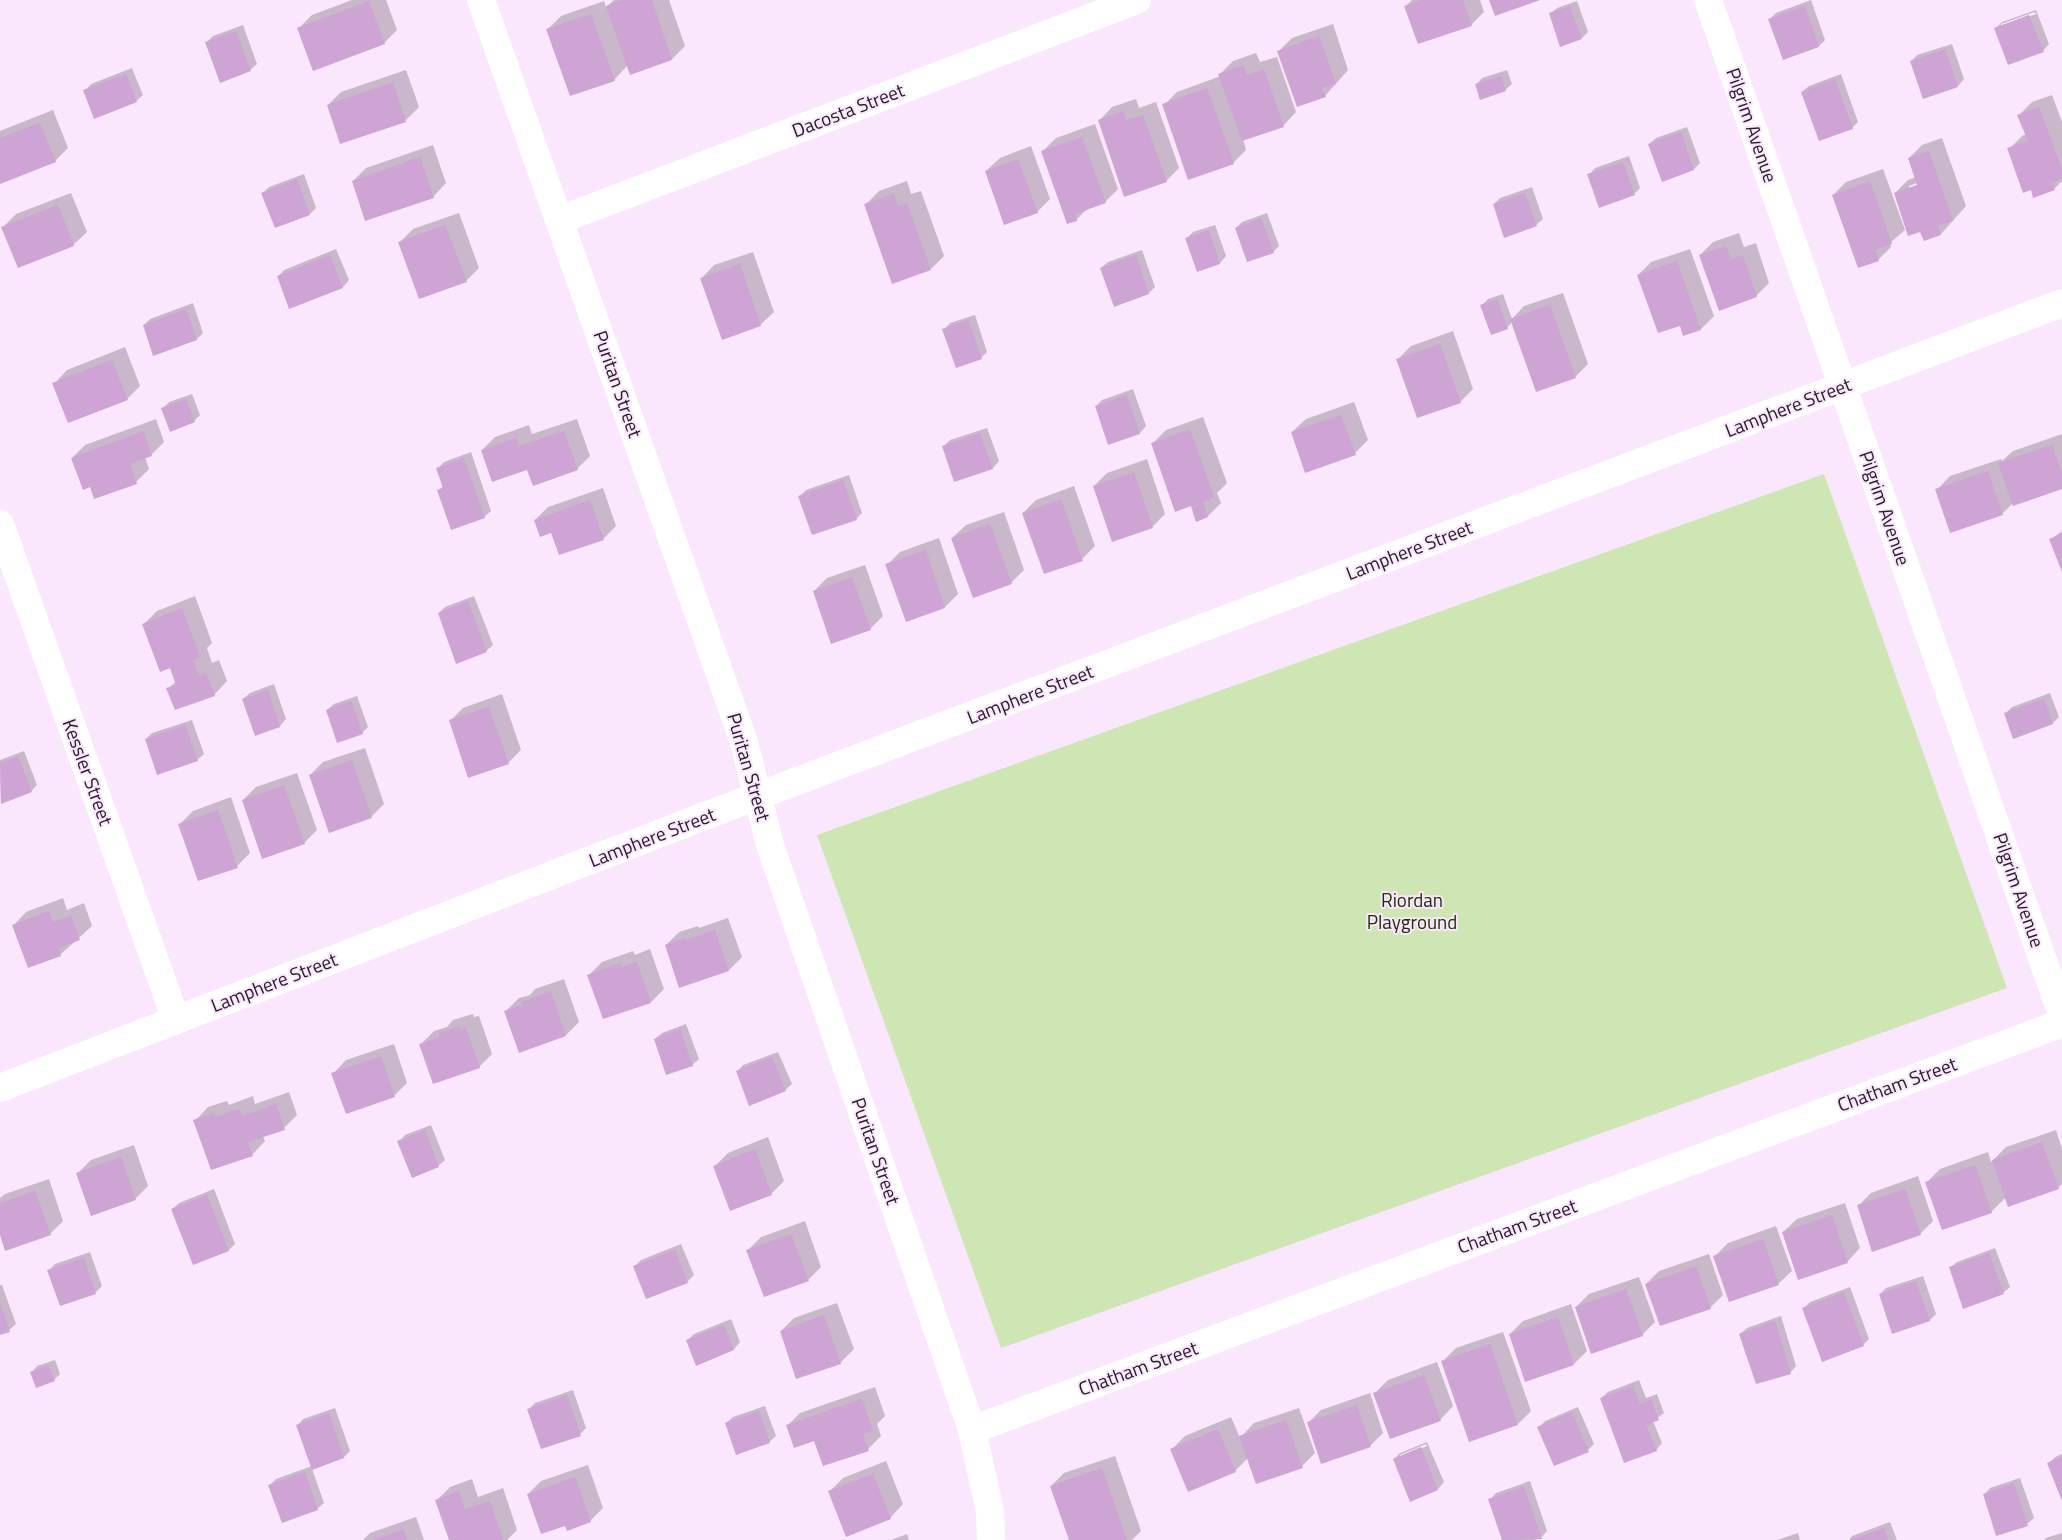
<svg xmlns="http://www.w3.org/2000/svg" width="2062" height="1540" viewBox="0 0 2062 1540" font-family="'Titillium Web',sans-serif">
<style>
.green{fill:#cee6b3}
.shadow{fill:#0003;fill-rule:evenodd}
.building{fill:#cda4d3}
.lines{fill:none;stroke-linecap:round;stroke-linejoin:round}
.minor{stroke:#fff;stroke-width:28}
.labels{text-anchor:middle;stroke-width:4;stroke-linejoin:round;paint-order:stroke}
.street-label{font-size:19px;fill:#231c24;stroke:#fae6fd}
.park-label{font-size:19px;fill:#202f06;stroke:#fae6fd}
</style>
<rect width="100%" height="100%" fill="#fae6fd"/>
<!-- green -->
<polygon class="green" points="1824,474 2007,988 1001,1348 817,835"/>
<!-- shadow -->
<g class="shadow">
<polygon points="352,0 386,0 397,30 384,43 299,28 312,15"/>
<polygon points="614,0 669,0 685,46 672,59 631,74 628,65 614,80 548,29 561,16 604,1 606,7"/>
<polygon points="1412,0 1480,0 1484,12 1471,25 1406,6"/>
<polygon points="1811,0 1825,40 1819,46 1784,59 1770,19 1776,13"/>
<polygon points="1577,1 1588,32 1582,38 1561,45 1550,14 1557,8"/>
<path d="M2036 10 2049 44 2043 51 1995 29 2002 22ZM2035 12 2036 14 2001 27V24Z"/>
<polygon points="1333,24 1348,70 1325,96 1279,51 1292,38"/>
<polygon points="243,25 257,64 250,70 207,42 213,36"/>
<polygon points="1952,44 1964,79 1958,86 1923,98 1911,62 1917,55"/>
<polygon points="1256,53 1260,62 1277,57 1296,112 1283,126 1243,139 1246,150 1233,163 1164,105 1177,92 1221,76 1220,74 1233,61"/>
<polygon points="132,68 143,95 136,101 85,91 91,84"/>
<polygon points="406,70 419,107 406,120 341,143 328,105 341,92"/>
<polygon points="1507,70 1512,84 1505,90 1476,85 1482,78"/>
<polygon points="1841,74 1858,122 1852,128 1802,92 1809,86"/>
<polygon points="2052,95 2062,122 2062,181 2054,189 2031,189 2009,149 2022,136 2026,134 2019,115 2032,102"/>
<polygon points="1136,99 1139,108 1156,102 1179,168 1166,181 1099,121 1112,107"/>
<polygon points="53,110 68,148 55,161 0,183 0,131"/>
<polygon points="1095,124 1118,189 1105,202 1088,208 1076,220 1043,151 1056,138"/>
<polygon points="1687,127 1700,163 1694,169 1649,144 1656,138"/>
<path d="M1942 138 1966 206 1941 234 1921 230 1895 193 1908 180 1916 177 1909 158 1922 145ZM1922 181 1923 184 1909 189V186Z"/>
<polygon points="433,145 446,183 433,197 353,181 366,168"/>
<polygon points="1031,146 1050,199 1037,212 986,171 1000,158"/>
<polygon points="1629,156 1640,188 1634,194 1589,175 1595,168"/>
<polygon points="1883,169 1905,230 1890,243 1891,247 1878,260 1833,195 1846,182"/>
<polygon points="304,174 316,208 310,214 276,227 263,193 269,187"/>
<polygon points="907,181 911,194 921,191 944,256 931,269 866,204 879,191"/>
<polygon points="1532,187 1543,219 1536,225 1494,204 1500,198"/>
<polygon points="71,193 87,232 73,245 3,227 16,214"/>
<polygon points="459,213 479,268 466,281 400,242 413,229"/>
<polygon points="1267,213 1279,246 1273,252 1236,228 1242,222"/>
<polygon points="1215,225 1226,256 1220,263 1197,270 1186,239 1193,232"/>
<polygon points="1739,233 1744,247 1756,243 1769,283 1756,296 1700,255 1713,242"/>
<polygon points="336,249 349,280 343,287 290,307 278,277 284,270"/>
<polygon points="1690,249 1714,316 1701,329 1684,334 1680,324 1638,275 1651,262"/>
<polygon points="1142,250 1155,287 1149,293 1101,268 1108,262"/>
<polygon points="753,252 774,312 760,325 701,279 714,265"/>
<polygon points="1563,293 1588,364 1575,377 1512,322 1507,328 1482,305 1488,299 1503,294 1512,319 1524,306"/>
<polygon points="193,303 203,333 197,339 144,325 150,319"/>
<polygon points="975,315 987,352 981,358 944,330 950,323"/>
<polygon points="1453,331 1473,389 1460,402 1398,359 1411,346"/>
<polygon points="125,347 140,386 127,399 54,384 67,370"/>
<polygon points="1133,389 1146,426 1140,433 1109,444 1096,406 1102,400"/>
<polygon points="192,394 200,415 194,421 162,409 169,402"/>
<polygon points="1354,402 1368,440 1355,453 1292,432 1306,419"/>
<polygon points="1203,417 1227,483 1217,493 1221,503 1208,516 1197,520 1191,505 1153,443 1166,430"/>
<polygon points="156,419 164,442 151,455 145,457 149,469 136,482 91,485 72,458 85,445"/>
<polygon points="577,419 590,456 577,469 528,469 482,450 495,437 529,425 532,434"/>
<polygon points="987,428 999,461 993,468 955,481 943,447 950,440"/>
<polygon points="2062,434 2062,488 2013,503 2002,514 1937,490 1950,476 2001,459 2002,461 2013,451"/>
<polygon points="471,452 491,511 484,517 438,491 444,485 438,468 444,462"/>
<polygon points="1147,459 1165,514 1152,527 1094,486 1107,473"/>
<polygon points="849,475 862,513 856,519 800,496 806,490"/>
<polygon points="1074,486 1095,546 1082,559 1023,513 1036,500"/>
<polygon points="603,488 616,526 603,539 552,531 535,520 548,507"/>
<polygon points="1004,512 1024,570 1011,583 952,538 966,525"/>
<polygon points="2062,531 2062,569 2051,539"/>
<polygon points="939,538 958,594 945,607 907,620 887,565 900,552"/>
<polygon points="865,565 883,616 870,629 814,591 827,578"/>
<polygon points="195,596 212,643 207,648 212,663 219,660 227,681 214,695 168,689 176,681 170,667 144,624 157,611"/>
<polygon points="474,596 493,645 486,651 439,613 445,607"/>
<polygon points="274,684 286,719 280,726 255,734 243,699 250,693"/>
<polygon points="2050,693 2059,717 2053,723 2005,714 2012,707"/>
<polygon points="502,694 521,750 508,763 450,721 463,708"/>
<polygon points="357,696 368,727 362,733 327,710 334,704"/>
<polygon points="192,720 204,754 197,760 146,739 152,733"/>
<polygon points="365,748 384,804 371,817 310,775 323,762"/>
<polygon points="24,751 37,785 31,791 1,802 0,760"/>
<polygon points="297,773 317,830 304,843 243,800 256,787"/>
<polygon points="231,797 250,853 237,866 180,824 193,811"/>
<polygon points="63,898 67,910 84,903 92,926 61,954 29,966 13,926 26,912"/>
<polygon points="728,918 742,957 729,970 666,945 679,932 698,926 699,928"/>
<polygon points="650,949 664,989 651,1002 604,1018 589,975 602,962 633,951 635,955"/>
<polygon points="564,979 579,1022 566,1035 519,1051 506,1011 519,998 530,995 535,989"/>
<polygon points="473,1014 474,1017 479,1016 492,1054 479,1067 421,1044 434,1031 447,1027 453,1020"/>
<polygon points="686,1024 699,1059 692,1065 655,1039 662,1033"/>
<polygon points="394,1044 407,1083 394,1096 333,1074 346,1060"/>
<polygon points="778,1052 792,1084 785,1090 737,1072 743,1065"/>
<polygon points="289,1092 297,1115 284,1128 263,1136 265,1141 252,1155 195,1121 208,1107 227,1101 229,1105 253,1096 255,1104"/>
<polygon points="431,1125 445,1160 438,1166 399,1142 405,1135"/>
<polygon points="2056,1130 2062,1149 2062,1184 2058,1188 2006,1197 1991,1212 1927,1182 1940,1169 1988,1152 1991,1162 2006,1147"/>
<polygon points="768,1137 784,1181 771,1194 715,1166 728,1153"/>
<polygon points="134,1145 148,1186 135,1199 78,1173 91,1160"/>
<polygon points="1918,1176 1933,1221 1920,1234 1858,1206 1871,1193"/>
<polygon points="49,1179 63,1221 50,1234 0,1231 0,1198 5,1194"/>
<polygon points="214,1189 235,1244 229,1250 193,1263 173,1209 179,1203"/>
<polygon points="1845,1203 1860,1248 1847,1262 1783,1232 1797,1219"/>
<polygon points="805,1221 821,1267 808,1280 748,1250 761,1237"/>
<polygon points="1776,1226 1792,1271 1778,1284 1715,1256 1728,1243"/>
<polygon points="681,1244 694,1275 687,1282 634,1267 641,1260"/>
<polygon points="1995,1248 2010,1287 2003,1293 1950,1268 1957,1262"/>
<polygon points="90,1252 102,1286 96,1292 60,1304 49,1271 55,1264"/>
<polygon points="1709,1254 1723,1295 1710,1308 1646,1284 1659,1271"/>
<polygon points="1923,1276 1936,1314 1930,1320 1880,1294 1886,1288"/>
<polygon points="1639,1277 1655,1322 1642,1335 1576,1307 1589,1294"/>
<polygon points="0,1285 2,1285 16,1324 9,1330 0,1334"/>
<polygon points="1850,1287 1869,1339 1863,1345 1803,1309 1810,1302"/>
<polygon points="837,1303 854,1349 840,1363 781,1331 794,1318"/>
<polygon points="1571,1304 1587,1351 1574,1364 1526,1380 1510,1334 1523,1321"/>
<polygon points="1781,1316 1796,1366 1790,1373 1740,1334 1747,1328"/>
<polygon points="731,1319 740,1342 734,1349 697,1364 687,1341 694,1334"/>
<polygon points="1503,1332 1531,1411 1518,1424 1443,1361 1456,1348"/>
<polygon points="55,1360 60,1374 54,1380 31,1373 37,1366"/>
<polygon points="1437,1362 1453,1406 1440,1420 1375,1393 1388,1380"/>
<polygon points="1639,1380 1646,1398 1657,1394 1664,1413 1653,1421 1662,1443 1656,1450 1601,1398 1608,1392"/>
<polygon points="875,1387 885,1416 877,1424 881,1436 868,1449 787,1426 800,1413"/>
<polygon points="573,1390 586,1428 580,1434 529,1409 535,1403"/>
<polygon points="1370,1393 1383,1433 1370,1446 1308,1423 1321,1410"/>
<polygon points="765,1406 776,1436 769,1442 726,1423 733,1417"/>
<polygon points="1578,1407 1594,1444 1588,1450 1539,1427 1545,1421"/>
<polygon points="335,1408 350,1451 344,1457 312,1469 324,1503 317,1509 270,1485 276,1479 312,1466 297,1426 303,1419"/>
<polygon points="1299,1408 1315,1453 1302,1466 1248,1458 1235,1471 1172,1449 1185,1436 1231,1417 1240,1438 1254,1423"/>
<path d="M1427 1442 1444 1482 1438 1489 1411 1500 1394 1459 1400 1453ZM1426 1444 1427 1446 1400 1457V1455Z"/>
<polygon points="2062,1454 2062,1496 2049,1463 2055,1457"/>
<polygon points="1115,1456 1141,1531 1132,1540 1070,1540 1051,1486 1064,1473"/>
<polygon points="886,1461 903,1504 890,1518 829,1492 843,1478"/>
<polygon points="588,1465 603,1508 590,1521 566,1524 528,1494 541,1481"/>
<polygon points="2020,1478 2034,1518 2027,1524 1984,1495 1990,1488"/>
<polygon points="472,1479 478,1497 503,1488 517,1530 507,1540 451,1540 437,1500 450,1487"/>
<polygon points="1530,1481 1547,1531 1541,1538 1534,1540 1504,1540 1490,1500 1496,1493"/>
<polygon points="416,1517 424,1540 363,1540 370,1533"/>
<polygon points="1890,1522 1897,1540 1849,1540 1852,1536"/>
<polygon points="1798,1533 1800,1540 1777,1540"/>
<polygon points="2062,1533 2062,1540 2044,1540 2046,1538"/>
<polygon points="907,1534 909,1540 891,1540"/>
</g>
<!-- building -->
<g class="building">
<polygon points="622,0 652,0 672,60 630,75 606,6"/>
<polygon points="1421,0 1463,0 1472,26 1418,44 1404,6"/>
<polygon points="1489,0 1540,0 1495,16"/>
<polygon points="369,1 385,44 313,71 297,28"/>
<polygon points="1570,6 1582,39 1560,47 1549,13"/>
<polygon points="1805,6 1819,47 1783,60 1768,19"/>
<polygon points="591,14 615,81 570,96 546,29"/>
<polygon points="2029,15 2044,52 2008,65 1994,28"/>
<polygon points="236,31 251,71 220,83 205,42"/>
<polygon points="1319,36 1336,84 1322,88 1326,97 1297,107 1277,51"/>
<polygon points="1945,49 1958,87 1923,99 1910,61"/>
<polygon points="1243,65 1247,75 1264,69 1284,127 1242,141 1218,74"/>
<polygon points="126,74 137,102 94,119 83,90"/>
<polygon points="1501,76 1506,91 1480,100 1475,84"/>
<polygon points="1835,79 1853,129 1819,141 1801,92"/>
<polygon points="393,82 406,122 340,144 327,105"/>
<polygon points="1207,88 1234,164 1188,180 1162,104"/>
<polygon points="2039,107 2062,169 2062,179 2051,183 2055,190 2033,198 2031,190 2023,193 2007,148 2028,141 2017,115"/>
<polygon points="1123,111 1126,120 1143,115 1167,182 1124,197 1098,120"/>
<polygon points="40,123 56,162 0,184 0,138"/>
<polygon points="1681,132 1694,170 1662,182 1648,144"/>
<polygon points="1082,137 1106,203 1075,214 1077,221 1067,224 1041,151"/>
<polygon points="1929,151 1953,221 1938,226 1941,235 1924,241 1920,232 1908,236 1894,193 1917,185 1908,158"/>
<polygon points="420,157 434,198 365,221 352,181"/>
<polygon points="1018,159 1038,213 1004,225 985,171"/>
<polygon points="1623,162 1635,195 1599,208 1587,174"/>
<polygon points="297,179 310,215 275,228 261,193"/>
<polygon points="1870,181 1892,244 1875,250 1879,261 1858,268 1832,195"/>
<polygon points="1525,193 1537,226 1504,238 1493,204"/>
<polygon points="894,194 898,206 907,203 931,270 892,284 864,204"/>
<polygon points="58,205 74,246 18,268 1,227"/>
<polygon points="1261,218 1274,253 1247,262 1235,228"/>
<polygon points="445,225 467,282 419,299 398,242"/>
<polygon points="1209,230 1220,264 1197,272 1185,238"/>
<polygon points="1726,246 1731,259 1743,255 1757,297 1719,311 1699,255"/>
<polygon points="330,255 343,288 289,309 277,276"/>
<polygon points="1136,255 1149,294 1114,307 1100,268"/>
<polygon points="1677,261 1701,330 1683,336 1680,326 1658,333 1637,275"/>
<polygon points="740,264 761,326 722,340 700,278"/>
<polygon points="1497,299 1508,329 1491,335 1480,305"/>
<polygon points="1550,305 1576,378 1536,392 1510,319"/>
<polygon points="186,309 197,340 153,356 143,325"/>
<polygon points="968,320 982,359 956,368 942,329"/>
<polygon points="1440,344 1461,403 1417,418 1396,359"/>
<polygon points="112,360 128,400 68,423 52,383"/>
<polygon points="1127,395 1140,434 1108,445 1095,406"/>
<polygon points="186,399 195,422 170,432 161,408"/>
<polygon points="1341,415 1356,455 1305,473 1291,432"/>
<polygon points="1190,429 1214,497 1203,502 1208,517 1196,522 1191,506 1175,512 1151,443"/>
<polygon points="143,431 152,456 130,464 137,484 94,499 90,487 83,490 71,458"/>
<polygon points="564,431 578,470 533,486 527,470 492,482 481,450 516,438 519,446"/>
<polygon points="980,433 993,469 954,482 942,446"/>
<polygon points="2052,445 2062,473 2062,489 2013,506 1998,463"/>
<polygon points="464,458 485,518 451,530 437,490 443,488 436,468"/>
<polygon points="1988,471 2003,515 1950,533 1935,489"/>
<polygon points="1134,472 1153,528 1112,542 1093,486"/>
<polygon points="843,480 857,520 812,535 798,496"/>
<polygon points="1061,499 1083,561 1044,574 1022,513"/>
<polygon points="590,500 604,540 559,555 551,533 540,537 534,520"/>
<polygon points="990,524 1012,584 973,598 951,538"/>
<polygon points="2062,534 2062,572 2049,539"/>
<polygon points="926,550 945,608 906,622 885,564"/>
<polygon points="852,577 871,630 831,644 813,591"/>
<polygon points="468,601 487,652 456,664 438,613"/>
<polygon points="182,608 200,657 193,660 199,676 206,673 215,696 175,710 166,688 176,685 170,668 160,672 142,624"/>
<polygon points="268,690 280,727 255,736 242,699"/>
<polygon points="2044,699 2053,724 2013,739 2004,713"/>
<polygon points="351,701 363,734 337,743 326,710"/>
<polygon points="489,707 509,764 468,778 449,720"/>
<polygon points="185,725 198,761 157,775 145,739"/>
<polygon points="18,756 32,792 1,804 0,763"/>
<polygon points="352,760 372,818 329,833 309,775"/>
<polygon points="284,785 305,844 262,859 242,800"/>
<polygon points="218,810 238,868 198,881 178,824"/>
<polygon points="49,911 53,922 71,916 80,940 58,948 61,956 28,968 12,925"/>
<polygon points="715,930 729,971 679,988 665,945 685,938 686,940"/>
<polygon points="637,962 651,1003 603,1019 587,975 620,963 622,967"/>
<polygon points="551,991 566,1036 519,1053 504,1011 522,1005 521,1002"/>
<polygon points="460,1026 461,1030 466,1028 480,1068 433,1084 419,1044 440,1037 439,1033"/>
<polygon points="680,1029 693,1066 666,1075 654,1039"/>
<polygon points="381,1056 395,1097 346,1114 331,1073"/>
<polygon points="772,1057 786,1091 749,1106 736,1071"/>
<polygon points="276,1104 285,1130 248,1142 253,1156 211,1170 193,1120 214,1113 216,1117 239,1109 242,1116"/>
<polygon points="425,1130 439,1167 412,1178 397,1141"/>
<polygon points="2042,1142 2059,1189 2008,1207 1992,1160"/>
<polygon points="755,1149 772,1195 730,1211 713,1166"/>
<polygon points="121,1157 136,1200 91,1216 76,1173"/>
<polygon points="1975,1165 1992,1213 1942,1230 1925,1182"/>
<polygon points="1905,1189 1921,1235 1872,1252 1857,1205"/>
<polygon points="35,1191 51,1235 5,1251 0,1235 0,1203"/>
<polygon points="207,1195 229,1251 193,1265 171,1209"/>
<polygon points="1832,1215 1848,1263 1798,1280 1782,1232"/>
<polygon points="791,1234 809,1281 764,1297 746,1250"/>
<polygon points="1763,1239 1779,1285 1729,1302 1713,1256"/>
<polygon points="675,1250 688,1283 646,1299 633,1266"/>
<polygon points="1989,1253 2004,1294 1963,1309 1949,1267"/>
<polygon points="84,1258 96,1294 60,1306 47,1270"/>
<polygon points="1696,1266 1711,1309 1660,1326 1645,1284"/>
<polygon points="1916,1281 1930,1321 1892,1334 1879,1294"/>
<polygon points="1626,1289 1643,1336 1591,1354 1575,1307"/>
<polygon points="1844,1292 1864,1346 1822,1362 1802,1308"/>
<polygon points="0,1303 10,1332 0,1335"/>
<polygon points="824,1315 841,1364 796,1379 780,1331"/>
<polygon points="1558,1317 1574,1365 1525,1382 1509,1334"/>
<polygon points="1775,1321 1791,1374 1756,1384 1739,1334"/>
<polygon points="724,1325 734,1350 696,1366 686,1340"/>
<polygon points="1490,1344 1518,1425 1469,1442 1441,1361"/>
<polygon points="48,1365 55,1381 36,1388 30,1372"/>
<polygon points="1424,1375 1441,1421 1390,1439 1373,1393"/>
<polygon points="1633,1386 1640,1404 1651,1399 1659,1420 1646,1425 1657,1451 1624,1463 1600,1398"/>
<polygon points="567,1395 581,1436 541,1449 527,1409"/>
<polygon points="862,1399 873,1431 863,1434 869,1451 823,1466 814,1441 794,1448 786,1425"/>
<polygon points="1357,1405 1371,1447 1321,1464 1307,1422"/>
<polygon points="759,1411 770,1443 736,1455 725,1423"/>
<polygon points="1572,1412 1589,1452 1554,1466 1537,1427"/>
<polygon points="329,1413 344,1458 312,1470 296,1425"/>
<polygon points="1286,1420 1303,1468 1256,1484 1239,1436"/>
<polygon points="1218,1429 1236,1472 1188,1492 1170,1449"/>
<polygon points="1421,1447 1438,1490 1410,1502 1393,1459"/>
<polygon points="2062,1457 2062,1501 2047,1463"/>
<polygon points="1102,1468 1127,1540 1069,1540 1050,1486"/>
<polygon points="305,1472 318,1510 282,1523 268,1485"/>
<polygon points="873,1474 891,1519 846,1537 828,1491"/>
<polygon points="575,1477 591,1522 567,1531 565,1526 541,1534 527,1494"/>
<polygon points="2014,1483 2028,1526 1996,1536 1983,1494"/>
<polygon points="1524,1487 1542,1539 1502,1540 1488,1499"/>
<polygon points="459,1491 465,1509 490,1501 503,1540 449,1540 435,1500"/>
<polygon points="1884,1528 1888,1540 1851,1540"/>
<polygon points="403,1529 407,1540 374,1540"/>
</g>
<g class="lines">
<!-- minor -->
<g class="minor">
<polyline points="481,0 744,742 770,845 972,1430 990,1511 991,1540"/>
<polyline points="1708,0 2062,1015"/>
<polyline points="560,220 1137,0"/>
<polyline points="0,524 176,1020"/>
<polyline points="0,1088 718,811 2062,303"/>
<polyline points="972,1430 2062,1023"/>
</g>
</g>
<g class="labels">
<!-- street labels -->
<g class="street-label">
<text transform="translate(848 110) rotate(-21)" y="7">Dacosta Street</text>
<text transform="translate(1752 125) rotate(71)" y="7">Pilgrim Avenue</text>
<text transform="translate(618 384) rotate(71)" y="7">Puritan Street</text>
<text transform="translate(1788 407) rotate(-21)" y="7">Lamphere Street</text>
<text transform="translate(1885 508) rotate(71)" y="7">Pilgrim Avenue</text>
<text transform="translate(1409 550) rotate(-21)" y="7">Lamphere Street</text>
<text transform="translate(1030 694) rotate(-21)" y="7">Lamphere Street</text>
<text transform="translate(749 767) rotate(74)" y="7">Puritan Street</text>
<text transform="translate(88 772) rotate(70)" y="7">Kessler Street</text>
<text transform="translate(652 837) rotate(-21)" y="7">Lamphere Street</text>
<text transform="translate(2019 890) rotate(71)" y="7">Pilgrim Avenue</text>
<text transform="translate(274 982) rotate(-21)" y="7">Lamphere Street</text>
<text transform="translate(1897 1084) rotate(-20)" y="7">Chatham Street</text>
<text transform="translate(876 1151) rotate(71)" y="7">Puritan Street</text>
<text transform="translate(1517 1226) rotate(-20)" y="7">Chatham Street</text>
<text transform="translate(1138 1368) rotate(-20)" y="7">Chatham Street</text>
</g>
<!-- park labels -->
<g class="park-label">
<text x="1412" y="907">Riordan<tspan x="1412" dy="22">Playground</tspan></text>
</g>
</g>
</svg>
